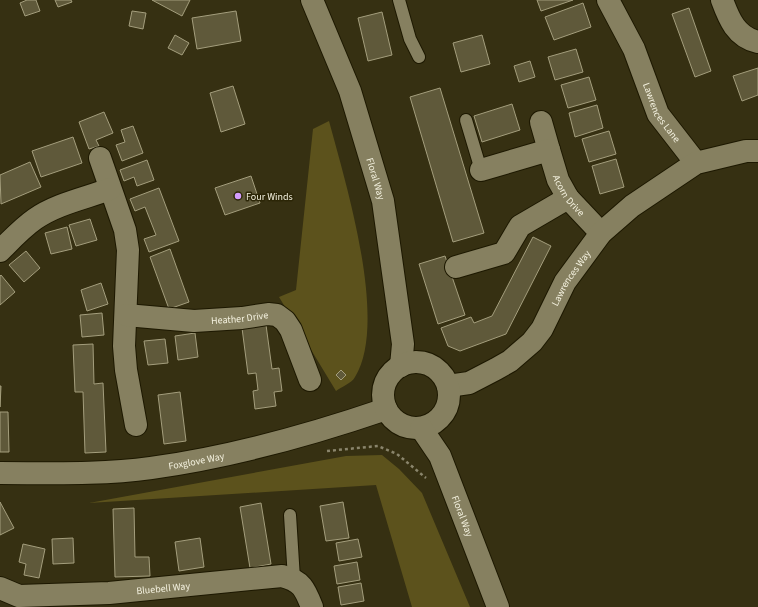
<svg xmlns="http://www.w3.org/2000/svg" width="758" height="607" viewBox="0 0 758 607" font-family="'Source Sans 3',sans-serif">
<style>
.green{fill:#5c521c}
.building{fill:#5f593a;stroke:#a49e7d}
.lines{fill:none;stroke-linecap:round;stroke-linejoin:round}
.lane-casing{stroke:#1d1800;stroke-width:14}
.street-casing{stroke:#1d1800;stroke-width:24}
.secondary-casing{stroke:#1d1800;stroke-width:24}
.path{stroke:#8a856c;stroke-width:2.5;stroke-dasharray:3 3;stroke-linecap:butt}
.lane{stroke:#868060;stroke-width:12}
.street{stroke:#868060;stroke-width:22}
.secondary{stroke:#868060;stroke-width:22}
.poi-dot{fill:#d39cfd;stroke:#2c2607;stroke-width:1.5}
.labels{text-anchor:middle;stroke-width:3;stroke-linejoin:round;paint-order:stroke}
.street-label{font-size:10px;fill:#f4f1df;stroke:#2c2607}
.poi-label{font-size:10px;fill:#f4f1df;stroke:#2c2607;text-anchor:start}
</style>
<rect width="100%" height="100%" fill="#363012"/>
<!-- green -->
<g class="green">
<path d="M329 121C345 181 389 322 355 377 352 383 341 387 336 391L279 297 296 290 313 129Z"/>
<polygon points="382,455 399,469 422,493 470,607 412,607 376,485 89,503 346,456"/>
</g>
<!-- building -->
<g class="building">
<polygon points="27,0 36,0 40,11 25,16 20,3"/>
<polygon points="55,0 71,0 72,2 58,7"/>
<polygon points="152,0 190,0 182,16"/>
<polygon points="537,0 573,0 541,11"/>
<polygon points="583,3 591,27 554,40 545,17"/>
<polygon points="689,8 711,71 695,77 672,14"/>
<polygon points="132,11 146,13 143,29 129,26"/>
<polygon points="236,11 241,41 197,49 192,18"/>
<polygon points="382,12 392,55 368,61 358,18"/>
<polygon points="175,35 189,43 182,55 168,48"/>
<polygon points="482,35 490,64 461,72 453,43"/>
<polygon points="576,49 583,72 555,80 548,57"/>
<polygon points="530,61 535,77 519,82 514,66"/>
<polygon points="758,68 758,95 742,101 733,76"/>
<polygon points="589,77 596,100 568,108 561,85"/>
<polygon points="233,86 245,124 221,132 210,93"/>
<polygon points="440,88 484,233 453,242 410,97"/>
<polygon points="512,104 520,130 482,142 474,116"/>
<polygon points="597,105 603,128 575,137 569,113"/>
<polygon points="104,112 113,133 96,140 99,146 89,149 79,122"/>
<polygon points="133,126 143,153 122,161 116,145 125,142 121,130"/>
<polygon points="609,131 616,154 589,162 582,139"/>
<polygon points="73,137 82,163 41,177 32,151"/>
<polygon points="616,159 624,187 600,194 592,166"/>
<polygon points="147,160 154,180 137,186 134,177 124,181 120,170"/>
<polygon points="30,162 41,187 1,204 0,175"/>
<polygon points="251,176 260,203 225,215 215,188"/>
<polygon points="159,188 179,241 149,252 144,239 156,235 145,207 135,211 130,199"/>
<polygon points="90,219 97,240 76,246 69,225"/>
<polygon points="67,227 72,249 51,254 45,233"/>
<polygon points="533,237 551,246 506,334 460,351 448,346 441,328 471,317 474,323 492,316"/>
<polygon points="170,249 189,302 169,309 150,257"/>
<polygon points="26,251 40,268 24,282 9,265"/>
<polygon points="445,256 465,315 438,324 419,264"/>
<polygon points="1,275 15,292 0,305 0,276"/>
<polygon points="101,283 108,304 87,311 81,290"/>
<polygon points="102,313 104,335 82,337 80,315"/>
<polygon points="266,325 272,369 279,368 282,391 274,392 276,406 255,409 253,391 258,390 256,373 248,374 242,328"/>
<polygon points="195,333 198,357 178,360 175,336"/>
<polygon points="165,339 168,363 148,365 144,341"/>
<polygon points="93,344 94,384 103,383 106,452 85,453 83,392 75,392 73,345"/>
<polygon points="341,370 346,375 341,380 336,375"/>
<polygon points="0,386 1,386 0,407"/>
<polygon points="180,392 186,441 164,444 158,395"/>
<polygon points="0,412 8,412 9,452 0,452"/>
<polygon points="0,502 14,528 0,535"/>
<polygon points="343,502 349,538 326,541 320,506"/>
<polygon points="261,503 271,564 250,568 240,507"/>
<polygon points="134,508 135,557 149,557 150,576 115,577 113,509"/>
<polygon points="73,538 74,563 53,564 52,539"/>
<polygon points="200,538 204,567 179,571 175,542"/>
<polygon points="358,539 362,557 339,561 336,543"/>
<polygon points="23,544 45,549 39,578 24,575 26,564 19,562"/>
<polygon points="357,562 360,580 337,584 334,566"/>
<polygon points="361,583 364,601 341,605 338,587"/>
</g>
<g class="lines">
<defs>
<g id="lane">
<polyline points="399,0 410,39 419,57"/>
<polyline points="466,120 481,170"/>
<polyline points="290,515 294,579"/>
</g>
<g id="street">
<path id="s1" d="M608 0 634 49 658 114 696 163"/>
<path d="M722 0C729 19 736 37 758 42"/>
<polyline points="541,122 549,150"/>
<polyline points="100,158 125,230 128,250 124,346 126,370 136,425"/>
<path id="s2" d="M481 170 549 150 558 180 568 198 601 233"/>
<path d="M0 251C11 240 22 228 35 219 56 204 86 198 110 189"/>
<polyline points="456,267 504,253 520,226 568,198"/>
<path id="s3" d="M126 315 194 321 242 318 268 314 277 315 285 321 291 330 310 380"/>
<path id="s4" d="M448 386 469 383 496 369 510 361 532 342 542 329 565 282 601 233 632 206 696 163 746 151H758"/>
<path id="s5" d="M0 473C50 473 101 475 151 468 231 457 310 435 386 409"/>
<path id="s6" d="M0 588 19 596 109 593 282 576C302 581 305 589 312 607"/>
</g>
<g id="secondary">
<path id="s7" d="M312 0 350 91 383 201 403 344 401 366"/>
<circle cx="416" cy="395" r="33"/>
<path id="s8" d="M421 428 440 456 498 607"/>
</g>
</defs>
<!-- lane casing -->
<use href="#lane" class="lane-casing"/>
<!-- street casing -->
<use href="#street" class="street-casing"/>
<!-- secondary casing -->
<use href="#secondary" class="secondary-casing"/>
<!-- path -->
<polyline class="path" points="327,451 378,446 397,454 426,478"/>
<!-- lane -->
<use href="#lane" class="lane"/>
<!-- street -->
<use href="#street" class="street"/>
<!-- secondary -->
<use href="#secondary" class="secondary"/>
</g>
<!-- markers -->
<circle class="poi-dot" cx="238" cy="196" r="4"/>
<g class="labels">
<!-- street labels -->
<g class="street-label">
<text dy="4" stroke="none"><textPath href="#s1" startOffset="125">Lawrences Lane</textPath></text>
<text dy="4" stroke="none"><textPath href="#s7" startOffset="190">Floral Way</textPath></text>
<text dy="4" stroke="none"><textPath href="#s2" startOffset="121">Acorn Drive</textPath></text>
<text dy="4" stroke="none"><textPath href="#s4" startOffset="172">Lawrences Way</textPath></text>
<text dy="4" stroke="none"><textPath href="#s3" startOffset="114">Heather Drive</textPath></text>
<text dy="4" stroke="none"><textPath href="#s5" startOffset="197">Foxglove Way</textPath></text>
<text dy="4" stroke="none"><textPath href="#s8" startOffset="98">Floral Way</textPath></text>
<text dy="4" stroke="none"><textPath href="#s6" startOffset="165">Bluebell Way</textPath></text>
</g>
<!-- poi labels -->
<g class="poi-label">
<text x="246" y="200">Four Winds</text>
</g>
</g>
</svg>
